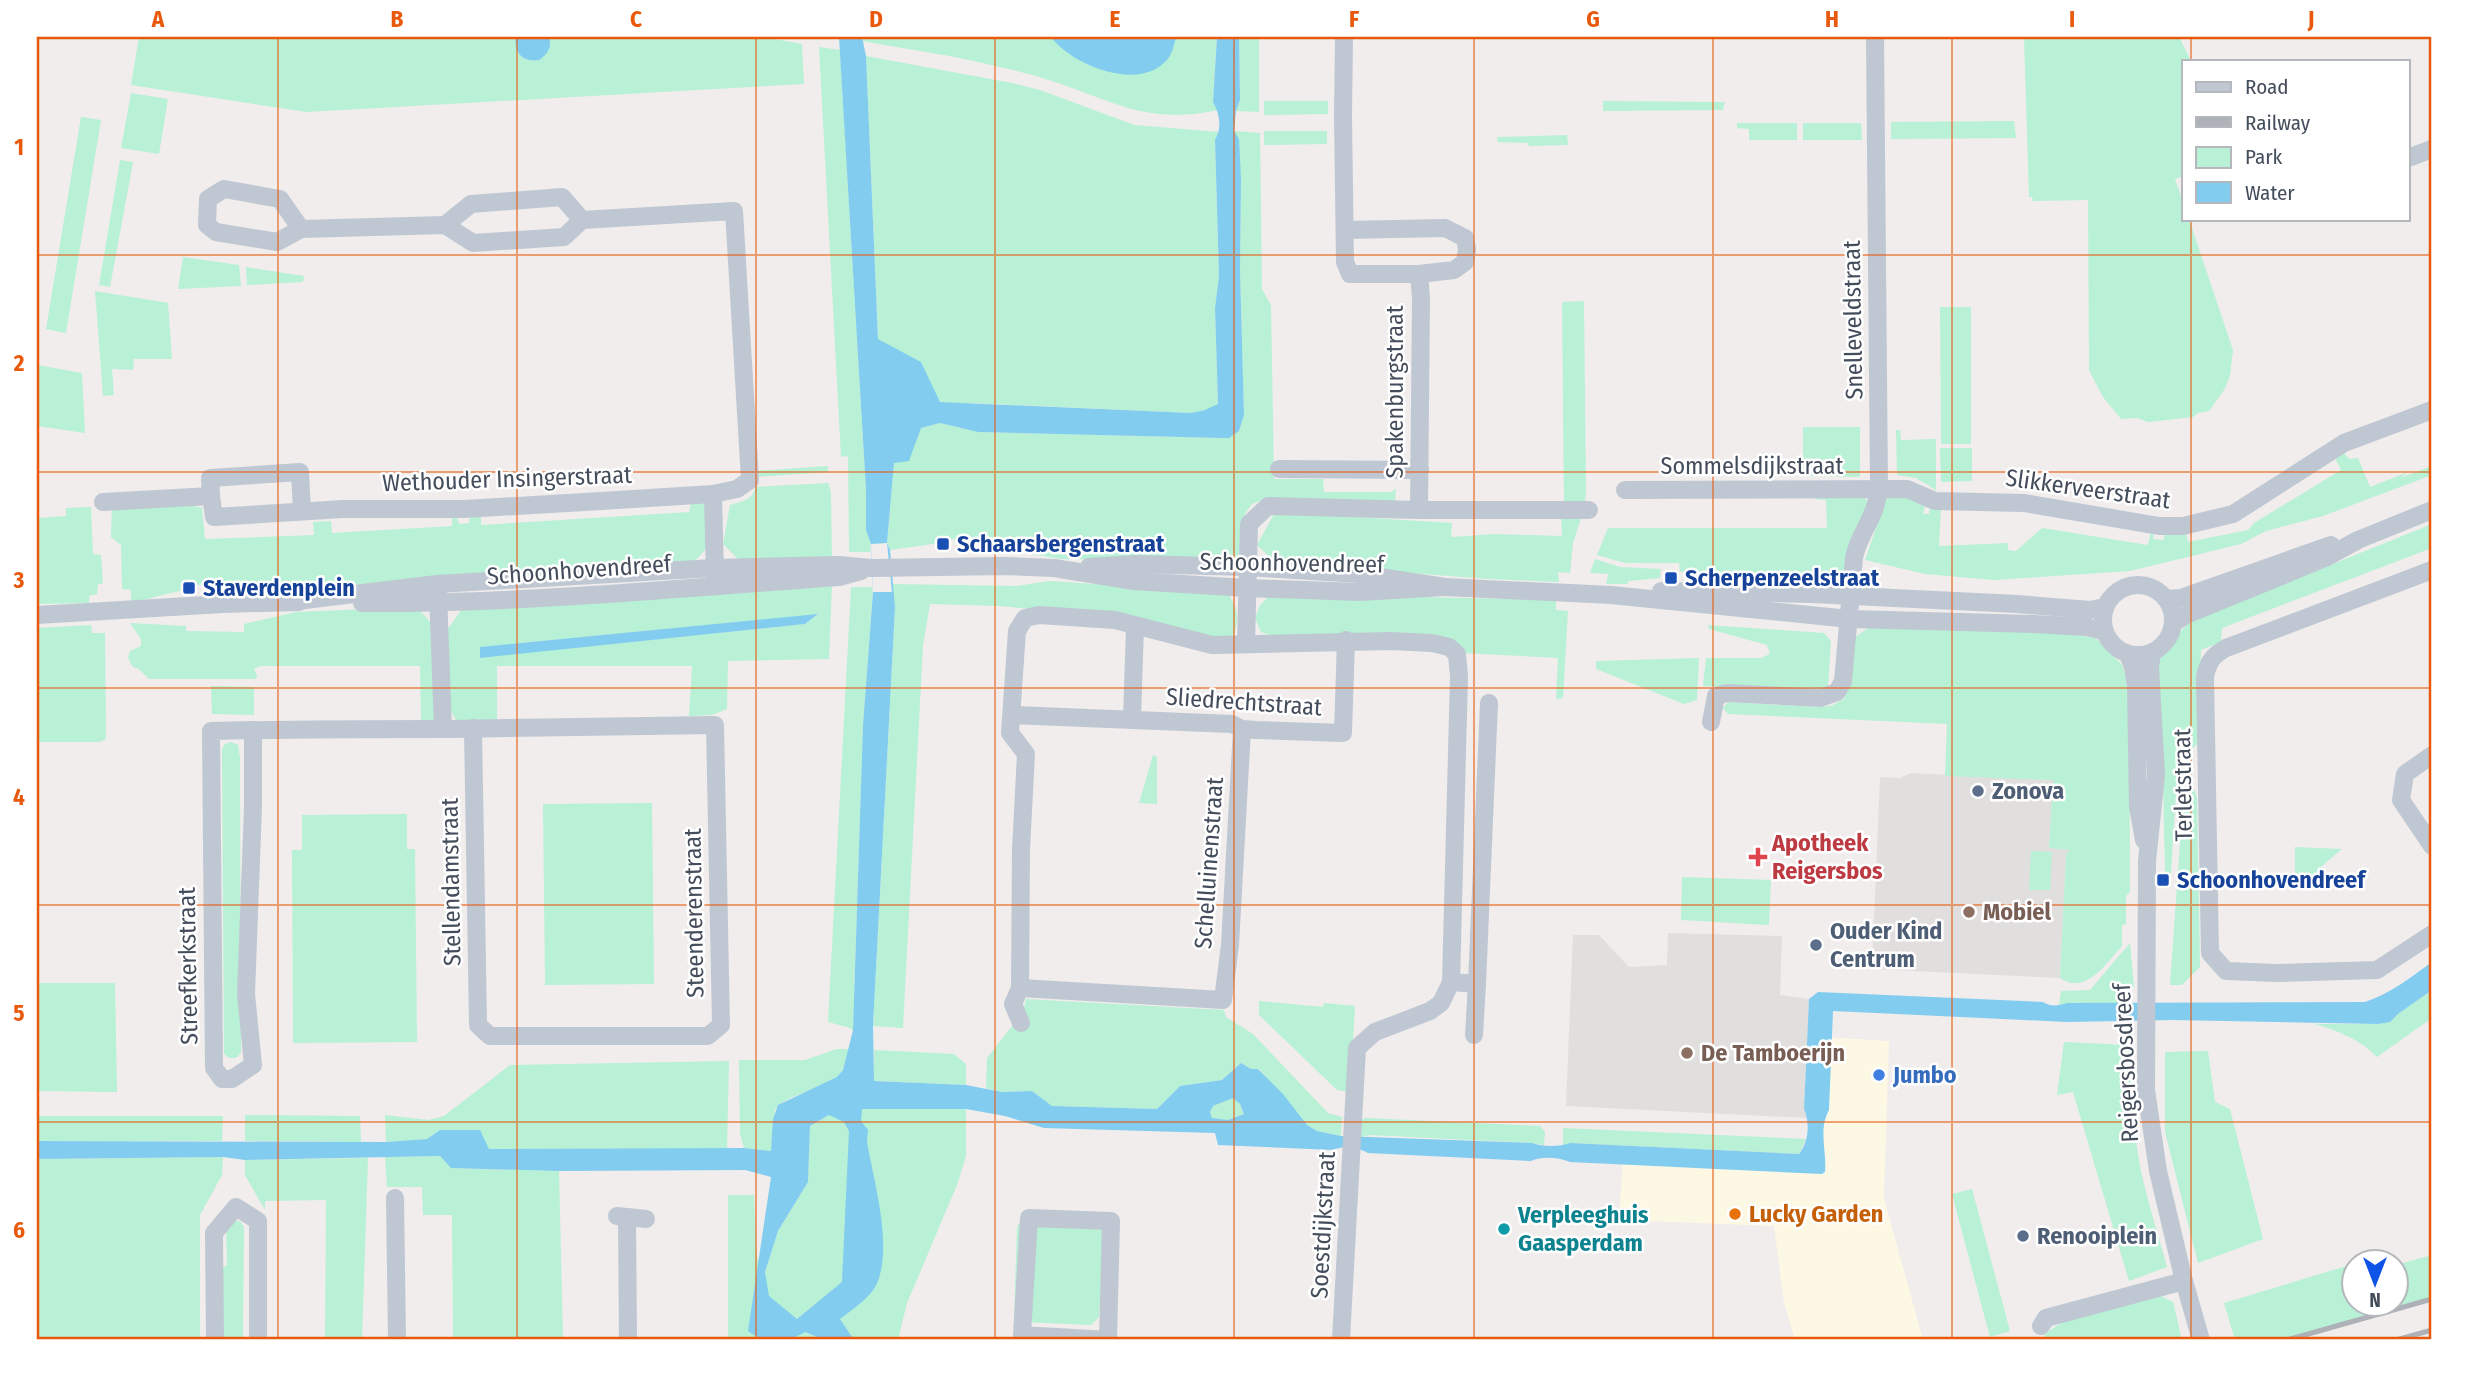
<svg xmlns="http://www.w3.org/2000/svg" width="2469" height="1377" viewBox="0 0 2469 1377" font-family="'Fira Sans Condensed',sans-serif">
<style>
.commercial{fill:#fcf8e4}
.education{fill:#e1dede}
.green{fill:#b8f1d5;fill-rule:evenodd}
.water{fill:#82ccf0;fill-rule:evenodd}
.pier{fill:#f0edec}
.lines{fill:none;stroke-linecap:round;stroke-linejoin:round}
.minor{stroke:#bfc7d3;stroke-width:18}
.rail{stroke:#aeb1b8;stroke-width:5}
.grid{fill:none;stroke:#e8590c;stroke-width:2;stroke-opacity:0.55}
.transit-dot{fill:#1a4fb4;stroke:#fff;stroke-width:2.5}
.service-dot{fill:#5c6f8a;stroke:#fff;stroke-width:2.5}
.health-dot{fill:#e0444e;stroke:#fff;stroke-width:2.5}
.education-dot{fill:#8d6e63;stroke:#fff;stroke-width:2.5}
.shop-dot{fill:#3f7fe0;stroke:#fff;stroke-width:2.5}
.food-dot{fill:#e8710a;stroke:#fff;stroke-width:2.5}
.culture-dot{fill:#0f9aa8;stroke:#fff;stroke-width:2.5}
.labels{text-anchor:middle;stroke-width:5;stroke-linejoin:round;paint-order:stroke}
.street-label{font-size:24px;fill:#444d5b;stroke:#fff}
.transit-label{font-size:24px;font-weight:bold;fill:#164399;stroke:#fff;text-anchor:start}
.service-label{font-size:24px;font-weight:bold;fill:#4e5e75;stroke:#fff;text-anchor:start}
.health-label{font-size:24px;font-weight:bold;fill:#be3a42;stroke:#fff;text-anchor:start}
.education-label{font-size:24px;font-weight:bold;fill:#785e54;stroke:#fff;text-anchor:start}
.shop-label{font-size:24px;font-weight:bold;fill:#366cbe;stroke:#fff;text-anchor:start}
.food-label{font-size:24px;font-weight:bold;fill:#c56008;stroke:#fff;text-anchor:start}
.culture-label{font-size:24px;font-weight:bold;fill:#0d838f;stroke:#fff;text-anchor:start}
.neatline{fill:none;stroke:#e8590c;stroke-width:2.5}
.grid-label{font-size:23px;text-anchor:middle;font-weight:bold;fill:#e8590c}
</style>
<rect width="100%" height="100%" fill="#f0edec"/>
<!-- commercial -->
<polygon class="commercial" points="1824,1037 1889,1041 1884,1198 1923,1340 1795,1340 1784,1303 1774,1226 1619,1220 1623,1158 1817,1166"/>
<!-- education -->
<g class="education">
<polygon points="1911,773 2054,780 2049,847 2071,849 2066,855 2060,978 1872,969 1880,777 1900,778"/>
<polygon points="1668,933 1782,936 1780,995 1809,999 1804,1109 1807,1118 1566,1106 1573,935 1599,935 1629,967 1667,965"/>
</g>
<!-- green -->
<g class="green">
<path d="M139 37H516C514 52 523 63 539 60L549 37H764L802 44 804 84 306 112 131 85Z"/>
<path d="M862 37H1217L1213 102 1218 110C1146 125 1116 102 1052 81 1033 75 1014 70 995 66 951 55 906 49 862 41Z"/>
<polygon points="1239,37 1259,37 1259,112 1236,111 1240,100"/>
<polygon points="2024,37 2179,37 2191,61 2184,61 2184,176 2175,179 2184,204 2184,219 2189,219 2233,350 2230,376 2224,390 2209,411 2198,413 2193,417 2148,422 2137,418 2121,419 2103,397 2089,370 2088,200 2033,201 2032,197 2029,197"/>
<polygon points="819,47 840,50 866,490 866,530 871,544 870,552 849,552 848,456 841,457"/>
<polygon points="866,56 1012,83 1043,91 1134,125 1220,132 1215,141 1219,276 1215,308 1218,405 1205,410 1191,413 969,403 971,405 923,400 878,339"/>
<polygon points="131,93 168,99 159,154 121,148"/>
<polygon points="1264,101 1328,101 1328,114 1264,115"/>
<polygon points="1603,101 1725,102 1723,110 1603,111"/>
<polygon points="81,117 101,120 66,333 46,329"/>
<polygon points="2014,121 2016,138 1891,139 1891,122"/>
<polygon points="1737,123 1797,123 1797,140 1749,140 1749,129 1737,128"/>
<polygon points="1803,123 1861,123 1862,140 1803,140"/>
<polygon points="1234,131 1260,133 1262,289 1271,305 1274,479 1323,479 1324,492 1390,492 1396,489 1395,504 1264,499 1252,504 1245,514 1246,548 1231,561 1061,559 988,547 986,543 941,538 940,543 890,550 887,543 894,463 917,437 921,428 940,423 978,432 1222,438 1239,431 1244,415 1240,271 1241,179"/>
<polygon points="1264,131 1327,131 1327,144 1264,145"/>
<polygon points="1567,135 1568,145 1529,146 1528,143 1498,142 1497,137"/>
<polygon points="120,160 133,162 110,287 99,285"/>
<polygon points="183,257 239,265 241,286 178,289"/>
<polygon points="246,267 304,276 303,282 247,285"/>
<polygon points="95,291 168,303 172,359 134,359 133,370 112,369 114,395 103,396"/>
<polygon points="1584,301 1586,493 1584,507 1564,507 1562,302"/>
<polygon points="1940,307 1971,307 1971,444 1941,444"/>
<polygon points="37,365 82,373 85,433 37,426"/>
<polygon points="1803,427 1860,427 1860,477 1803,476"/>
<polygon points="1896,430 1900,430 1901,440 1936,439 1936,490 1916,478 1897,475"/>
<polygon points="1940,448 1972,448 1972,481 1941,482"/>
<polygon points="2344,453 2349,459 2358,458 2370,487 2408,472 2400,478 2432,466 2432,475 2323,516 2266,531 2241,544 2130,571 1994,580 1925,574 1865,560 1886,499 1900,494 1925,506 1923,514 1929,514 1930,506 1941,508 1939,546 2008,543 2008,550 2016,551 2042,528 2148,545 2151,531 2154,531 2153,539 2163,540 2165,534 2186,532 2188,542 2248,530 2254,523 2341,470 2335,458"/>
<polygon points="828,466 828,472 755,477 754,471"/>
<path d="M828 483 831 492 832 561 741 562 723 544 730 505C741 502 754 499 755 487Z"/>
<polygon points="1814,496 1859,496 1865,498 1871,506 1845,575 1835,584 1680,572 1679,563 1625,563 1597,555 1608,528 1827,528 1826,500 1815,499"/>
<polygon points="701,499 706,508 707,548 691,565 298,591 236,588 233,582 185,586 183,590 131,603 131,590 122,589 121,545 111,537 112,506 181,503 202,508 205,539 314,535 313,522 331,521 332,533 452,526 452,514 456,514 459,524 469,523 470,515 481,514 481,525 689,512 692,500"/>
<polygon points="91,507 93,554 101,555 103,584 98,584 97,594 89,596 89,603 37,604 37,511 39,511 39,518 66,516 66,508"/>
<polygon points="1275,512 1452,523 1451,537 1495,534 1562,536 1561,513 1583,512 1573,543 1570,573 1558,572 1559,582 1489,579 1276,563 1257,545"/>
<polygon points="2432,524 2432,548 2222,628 2221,642 2201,650 2198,743 2180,762 2177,777 2171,873 2165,873 2163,782 2154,662 2189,622"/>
<polygon points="1595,559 1620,567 1661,569 1660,578 1628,581 1627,584 1606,584 1608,574 1590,573"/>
<path d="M1050 581 1228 593C1239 612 1239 617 1233 638L1210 637 1060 612 1000 606 930 604 923 645 903 1028 873 1026 895 607 892 584 1016 586Z"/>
<path d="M832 583 829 659 728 661 727 709 712 715 689 716 692 666H497V720H456L447 704V630L462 609ZM817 615 805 624 480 657V647Z"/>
<polygon points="851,587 872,587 873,592 863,725 853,1030 847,1027 828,1022"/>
<polygon points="1271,594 1556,600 1556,610 1568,611 1563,698 1556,699 1558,658 1461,653 1276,637 1261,632 1255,618 1260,605"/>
<polygon points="417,607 432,624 435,722 421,722 420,666 260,666 254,669 257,675 256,679 149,679 139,669 133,667 128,658 130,651 141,646 141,639 130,623 186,626 186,631 244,632 244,624 296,612"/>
<polygon points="91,625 92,633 105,633 106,739 100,742 37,742 37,628"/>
<polygon points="1708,625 1824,633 1831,641 1828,687 1816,692 1703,686 1706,658 1761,658 1770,654 1767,645 1709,629"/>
<path d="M1871 626 2033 629 2096 638 2122 665 2129 686 2130 892 2126 896V924L2122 925V946C2106 963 2086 996 2060 978L2066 855 2070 850 2049 848 2053 780 1945 776 1947 724 1728 714 1723 708 1728 702 1817 707 1831 706 1844 699 1852 679 1855 637Z"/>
<polygon points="1699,658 1697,700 1684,704 1596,669 1596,661"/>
<polygon points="211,686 254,687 254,715 212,714"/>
<polygon points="231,742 238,745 240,757 241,1053 236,1058 229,1058 224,1054 222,749 225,744"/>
<polygon points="1153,755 1157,757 1157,804 1139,803"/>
<polygon points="2192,783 2197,798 2200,967 2182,985 2170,985 2183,800"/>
<polygon points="652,803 654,984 545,985 543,804"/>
<polygon points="407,814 407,849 415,849 417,1042 293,1043 292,850 302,850 302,815"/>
<polygon points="2295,847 2342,849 2322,866 2309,887 2295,873"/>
<polygon points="2031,851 2052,852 2050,890 2029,890"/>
<polygon points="1682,877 1771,880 1769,925 1681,920"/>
<polygon points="2130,943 2134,987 2126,987 2126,1004 2067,1003 2059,1005 2061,991 2090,990"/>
<polygon points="37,983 115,983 117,1092 37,1091"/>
<path d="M2432 990V1018L2377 1057C2360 1039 2338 1031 2315 1024H2377L2390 1022 2398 1014Z"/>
<polygon points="1026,999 1224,1010 1226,1017 1253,1034 1328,1113 1342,1117 1341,1136 1317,1131 1307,1125 1259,1069 1251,1069 1241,1063 1222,1080 1180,1086 1157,1109 1052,1106 1032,1091 1002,1092 986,1088 987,1058 1023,1012"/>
<polygon points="1259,1001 1323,1007 1324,1003 1355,1006 1350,1092 1337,1090 1259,1015"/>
<path d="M2064 1042 2127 1045C2139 1076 2133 1109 2136 1141 2141 1183 2156 1226 2167 1267L2129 1281 2073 1092 2057 1095Z"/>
<path d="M837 1049H849C847 1056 846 1065 842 1071 830 1091 790 1090 775 1110L771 1151 744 1148 740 1134 739 1060H805Z"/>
<polygon points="874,1050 954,1054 966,1064 966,1085 874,1081"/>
<polygon points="2208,1051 2215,1102 2230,1109 2263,1239 2198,1263 2165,1132 2165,1052"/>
<polygon points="729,1061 727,1149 489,1149 479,1130 440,1130 427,1139 386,1142 385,1115 428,1120 444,1116 510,1065"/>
<polygon points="1233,1098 1240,1104 1244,1114 1228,1120 1212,1118 1210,1112 1213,1106"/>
<polygon points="862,1109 966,1109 966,1156 957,1185 907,1303 898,1340 854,1340 824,1297 797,1319 784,1309 804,1332 824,1340 728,1340 728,1195 754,1195 757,1256 766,1277 765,1272 778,1231 808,1182 810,1126 829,1115"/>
<polygon points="245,1115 360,1116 361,1142 245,1141"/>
<polygon points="37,1116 223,1116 222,1141 37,1141"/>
<polygon points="1365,1118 1540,1126 1545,1132 1544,1145 1531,1143 1369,1135 1360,1137 1360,1121"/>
<polygon points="1563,1128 1806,1139 1799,1154 1570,1143 1563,1146"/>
<polygon points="440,1156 451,1168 559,1171 563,1340 453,1340 452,1215 423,1215 422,1187 387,1187 385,1157"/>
<polygon points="223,1157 222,1175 200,1215 200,1340 37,1340 37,1159"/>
<polygon points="368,1158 362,1340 325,1340 326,1200 265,1201 265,1210 245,1175 245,1160"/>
<polygon points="1972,1189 2010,1331 1990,1337 1952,1194"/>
<polygon points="1021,1219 1105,1225 1099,1317 1091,1325 1021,1322 1014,1317 1017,1228"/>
<polygon points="233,1221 240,1221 244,1227 243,1340 223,1340 223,1267 227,1265 226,1225"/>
<polygon points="2432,1255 2432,1297 2288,1340 2235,1340 2224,1303 2353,1264 2354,1304 2396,1304 2396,1265"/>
<polygon points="2155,1293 2173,1302 2182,1340 2046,1340 2044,1334 2073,1316"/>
</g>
<!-- water -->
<g class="water">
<path d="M516 37H549C552 47 548 54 539 60 523 63 513 52 516 37Z"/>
<path d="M839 37H862L866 56 878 339 921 362 940 402 1191 413 1205 410 1218 404 1215 308 1219 276 1215 140C1222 128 1220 114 1213 102L1217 37H1239L1240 100 1236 111 1234 131 1239 139 1241 179 1240 271 1244 415 1239 431 1229 438H1222L978 432 940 423 921 428 909 461 894 463 887 543 890 550 895 607 873 1026 874 1081 966 1085 1002 1092 1032 1091 1052 1106 1157 1109 1180 1086 1222 1080 1241 1063 1251 1069H1258L1283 1094 1307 1125 1317 1131 1341 1136 1532 1143C1543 1147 1559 1147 1570 1143L1799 1154C1809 1141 1810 1124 1804 1109L1809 999 1818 992 2043 1002C2051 1007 2058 1006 2067 1003L2365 1002C2390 994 2411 977 2432 962V990L2398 1014 2390 1022 2378 1024 2173 1020 2067 1022 1833 1011 1829 1110C1818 1130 1827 1151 1825 1172L1822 1174 1570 1162C1558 1157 1542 1156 1531 1161L1368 1153C1358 1147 1343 1145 1333 1150L1218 1145 1215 1133 1044 1128 1005 1116 966 1109H862L861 1121 868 1130 867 1142C874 1182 892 1242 878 1281 872 1297 853 1309 840 1319L854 1340H824L805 1332C786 1344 765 1344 748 1331L771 1177 745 1170 559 1171 451 1168 440 1156 245 1160 223 1157 37 1159V1141L386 1142 427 1139 440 1130H480L489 1149 744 1148 771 1151 773 1119 778 1105 837 1077 843 1070 853 1030 863 725 873 592 871 544 866 530V490ZM1233 1098 1240 1104 1244 1114 1228 1120 1212 1118 1210 1112 1213 1106ZM829 1115 844 1122 849 1131 842 1282 797 1319 769 1296 765 1272 778 1231 808 1182 810 1126Z"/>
<path d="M1051 37H1176C1174 45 1172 56 1165 62 1136 91 1072 65 1051 37Z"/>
<polygon points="818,614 805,624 480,658 480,647"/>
</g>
<!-- pier -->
<polygon class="pier" points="887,543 892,592 873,592 871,544"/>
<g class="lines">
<!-- minor -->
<g class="minor">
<polyline points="2408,158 2432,149"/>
<polyline points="445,225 471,204 562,197 582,220"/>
<polyline points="1345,230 1445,228 1465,238 1467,249 1465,262 1454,270 1419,274"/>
<polyline points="1279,469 1420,470"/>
<polyline points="1625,490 1907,489 1935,501 2024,503 2159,526 2183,526 2233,514 2344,443 2432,410"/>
<polyline points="713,494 715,577"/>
<polyline points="211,496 210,478 300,472 302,511"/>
<polyline points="103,502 211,496 214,517 343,509 464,509 601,501 713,494 737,489 750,480 734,211 582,220 564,237 473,243 445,225 301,229 277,242 216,232 207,225 208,199 224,189 280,199 301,229"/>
<polyline points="1419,510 1589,510"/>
<polyline points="1089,567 1136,564 1248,567 1360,574 1445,587 1611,595 1850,619 2034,624 2086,627 2104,631"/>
<path d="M2432 570 2226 648C2212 656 2208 662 2205 677L2210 953 2226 971 2277 973 2377 970 2432 934"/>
<circle cx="2138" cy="620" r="35"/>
<polyline points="1661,591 1812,594 2017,604 2090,610 2105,607"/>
<polyline points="438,593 443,729"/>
<polyline points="2166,599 2181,598 2331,545"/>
<polyline points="288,602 437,584 714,568 838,565 872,568 1004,566 1054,568 1134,581 1247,588 1360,592 1445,587"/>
<path d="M362 603C521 604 680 588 839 577L861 571"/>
<polyline points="37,615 222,604 299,602"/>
<polyline points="2173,623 2186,615 2325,558 2358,540 2432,510"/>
<polyline points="1246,644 1249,524 1268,506 1419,510 1421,298 1419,274 1350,274 1345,262 1343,116 1344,37"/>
<polyline points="2152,653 2150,667 2156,775 2147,861 2146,1090 2158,1171 2184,1281 2201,1340"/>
<polyline points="2128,654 2133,667 2136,686 2138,807 2144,840"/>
<polyline points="1013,715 1232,724 1242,729 1256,730 1343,733 1346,640"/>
<polyline points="1132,719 1135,626"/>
<path d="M1711 722 1716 696 1727 693 1820 698 1837 692 1843 681 1854 558C1859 532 1876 519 1879 488L1875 37"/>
<path d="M253 730V807L246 994 253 1065 232 1079H222L214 1068 211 731C288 729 366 729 443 729H448C537 728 626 727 715 725L721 1025 708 1036H490L478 1025 473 728"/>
<polyline points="2432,755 2405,774 2401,800 2432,846"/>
<polyline points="1451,982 1477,984 1489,703"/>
<polyline points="1020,988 1223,1000 1230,945 1242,729"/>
<polyline points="1021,1023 1013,1004 1020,988 1021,849 1026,754 1010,733 1017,631 1025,618 1039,615 1115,620 1212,645 1390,641 1432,643 1449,647 1457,654 1459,676 1451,982 1441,1003 1430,1011 1375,1032 1357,1048 1341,1340"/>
<polyline points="1474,1035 1477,984"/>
<polyline points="395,1198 397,1340"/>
<polyline points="617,1216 646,1219"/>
<polyline points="627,1217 628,1340"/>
<polyline points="2041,1326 2046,1318 2184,1281"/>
<polyline points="215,1340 214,1233 236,1207 258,1221 258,1340"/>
<polyline points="1022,1340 1022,1335 1029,1218 1111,1221 1108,1340 1022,1335"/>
</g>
<!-- rail -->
<g class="rail">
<polyline points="2287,1340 2432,1299"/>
<polyline points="2396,1340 2432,1330"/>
</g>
</g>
<!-- grid -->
<path class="grid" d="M278 37V1340M517 37V1340M756 37V1340M995 37V1340M1234 37V1340M1474 37V1340M1713 37V1340M1952 37V1340M2191 37V61M2191 219V1340M37 255H2432M37 472H2432M37 688H2432M37 905H2432M37 1122H2432"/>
<!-- markers -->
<g class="transit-dot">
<rect x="936" y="537" width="14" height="14" rx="3.5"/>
<rect x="1664" y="571" width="14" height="14" rx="3.5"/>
<rect x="182" y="581" width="14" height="14" rx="3.5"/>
<rect x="2156" y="873" width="14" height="14" rx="3.5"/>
</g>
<g class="service-dot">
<circle cx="1978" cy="791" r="7"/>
<circle cx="1816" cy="945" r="7"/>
<circle cx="2023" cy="1236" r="7"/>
</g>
<path class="health-dot" d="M1754.5 846.5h7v7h7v7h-7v7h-7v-7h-7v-7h7z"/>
<g class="education-dot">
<circle cx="1969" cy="912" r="7"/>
<circle cx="1687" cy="1053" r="7"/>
</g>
<circle class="shop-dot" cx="1879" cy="1075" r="7"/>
<circle class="food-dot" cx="1735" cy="1214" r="7"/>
<circle class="culture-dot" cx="1504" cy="1229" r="7"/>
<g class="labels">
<!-- street labels -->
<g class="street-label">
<text transform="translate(1853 320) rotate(-91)" y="8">Snelleveldstraat</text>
<text transform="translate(1395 392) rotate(-90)" y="8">Spakenburgstraat</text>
<text x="1752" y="474">Sommelsdijkstraat</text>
<text transform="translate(507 479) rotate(-2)" y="8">Wethouder Insingerstraat</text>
<text transform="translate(2088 489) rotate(8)" y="8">Slikkerveerstraat</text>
<text transform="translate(1292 563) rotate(1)" y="8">Schoonhovendreef</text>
<text transform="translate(579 570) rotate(-4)" y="8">Schoonhovendreef</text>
<text transform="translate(1244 702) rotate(4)" y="8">Sliedrechtstraat</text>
<text transform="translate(2183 785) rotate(-91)" y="8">Terletstraat</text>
<text transform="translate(1209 863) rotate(-86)" y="8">Schelluinenstraat</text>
<text transform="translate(451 882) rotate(-91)" y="8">Stellendamstraat</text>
<text transform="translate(694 913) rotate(-91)" y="8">Steenderenstraat</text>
<text transform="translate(188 966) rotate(-91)" y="8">Streefkerkstraat</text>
<text transform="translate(2126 1063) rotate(-93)" y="8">Reigersbosdreef</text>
<text transform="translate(1323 1225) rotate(-87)" y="8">Soestdijkstraat</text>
</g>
<!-- transit labels -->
<g class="transit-label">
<text x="957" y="552">Schaarsbergenstraat</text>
<text x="1685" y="586">Scherpenzeelstraat</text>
<text x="203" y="596">Staverdenplein</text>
<text x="2177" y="888">Schoonhovendreef</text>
</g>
<!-- service labels -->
<g class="service-label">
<text x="1992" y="799">Zonova</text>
<text x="1830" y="939">Ouder Kind<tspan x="1830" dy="28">Centrum</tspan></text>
<text x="2037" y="1244">Renooiplein</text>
</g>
<!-- health labels -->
<g class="health-label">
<text x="1772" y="851">Apotheek<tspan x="1772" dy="28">Reigersbos</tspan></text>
</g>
<!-- education labels -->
<g class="education-label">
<text x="1983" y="920">Mobiel</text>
<text x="1701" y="1061">De Tamboerijn</text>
</g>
<!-- shop labels -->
<g class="shop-label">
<text x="1893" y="1083">Jumbo</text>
</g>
<!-- food labels -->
<g class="food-label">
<text x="1749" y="1222">Lucky Garden</text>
</g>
<!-- culture labels -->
<g class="culture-label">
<text x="1518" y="1223">Verpleeghuis<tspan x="1518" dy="28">Gaasperdam</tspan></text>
</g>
</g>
<!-- border -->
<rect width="2469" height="1377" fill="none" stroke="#ffffff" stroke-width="77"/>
<!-- legend -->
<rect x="2182" y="60" width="228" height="161" fill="#ffffff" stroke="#b4b8bd" stroke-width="2"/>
<rect x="2196" y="82" width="35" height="10" fill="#bfc7d3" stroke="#b4b8bd" stroke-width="2"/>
<text x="2245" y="94" font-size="21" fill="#444d5b">Road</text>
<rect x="2196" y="117" width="35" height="10" fill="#aeb1b8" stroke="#b4b8bd" stroke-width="2"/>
<text x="2245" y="130" font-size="21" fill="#444d5b">Railway</text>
<rect x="2196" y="147" width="35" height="21" fill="#b8f1d5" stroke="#b4b8bd" stroke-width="2"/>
<text x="2245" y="164" font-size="21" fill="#444d5b">Park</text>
<rect x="2196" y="182" width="35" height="21" fill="#82ccf0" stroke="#b4b8bd" stroke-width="2"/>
<text x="2245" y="200" font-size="21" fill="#444d5b">Water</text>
<!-- north arrow -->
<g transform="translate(2375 1283) rotate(180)"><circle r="33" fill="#ffffff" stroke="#b4b8bd" stroke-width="2"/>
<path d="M0-5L12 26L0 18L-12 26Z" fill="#1053e7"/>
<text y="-10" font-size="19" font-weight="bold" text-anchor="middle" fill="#444d5b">N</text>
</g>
<rect x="38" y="38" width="2392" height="1300" class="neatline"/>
<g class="grid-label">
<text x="158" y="27">A</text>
<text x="397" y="27">B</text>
<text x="636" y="27">C</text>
<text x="876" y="27">D</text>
<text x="1115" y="27">E</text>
<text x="1354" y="27">F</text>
<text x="1593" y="27">G</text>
<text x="1832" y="27">H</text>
<text x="2072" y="27">I</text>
<text x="2311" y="27">J</text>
<text x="19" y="155">1</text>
<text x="19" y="371">2</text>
<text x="19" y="588">3</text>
<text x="19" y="805">4</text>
<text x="19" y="1021">5</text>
<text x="19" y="1238">6</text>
</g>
</svg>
